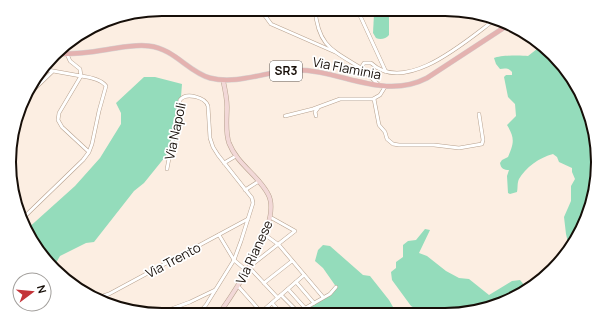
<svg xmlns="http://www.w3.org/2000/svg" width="607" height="324" viewBox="0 0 607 324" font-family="Manrope,sans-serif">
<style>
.green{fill:#94dcbb}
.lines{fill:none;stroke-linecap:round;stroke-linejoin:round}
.minor-casing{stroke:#b7a18e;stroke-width:4}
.secondary-casing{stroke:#b7a18e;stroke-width:5}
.primary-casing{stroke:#d5d4d3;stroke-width:5.5}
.minor{stroke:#fff;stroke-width:3}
.secondary{stroke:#f2d8d7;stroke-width:4}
.primary{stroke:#e4b2b0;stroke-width:4.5}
.labels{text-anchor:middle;stroke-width:3.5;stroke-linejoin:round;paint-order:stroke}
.shield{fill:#fff;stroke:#5c5652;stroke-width:1}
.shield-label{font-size:12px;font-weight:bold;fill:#160e08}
.street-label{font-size:13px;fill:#160e08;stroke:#fff}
.rim{fill:none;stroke:#160e08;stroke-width:2}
</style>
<rect width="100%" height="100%" fill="#fceee2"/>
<!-- green -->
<g class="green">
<path d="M378 11H386L389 13V35C386 39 380 40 376 38L373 33 374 14 375 12Z"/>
<path d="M540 48 543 54 548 52 566 69 593 122 597 182 578 238 569 247 566 234 564 217 571 201V186L575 179 572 172V168L559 162 557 157 553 154C540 157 525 168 519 179 517 183 518 188 517 192L510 194 508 193 507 176 509 170C504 170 501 169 500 163L502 160 508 157C514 143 515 138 507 125L516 116 515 104 508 97 504 77 506 75H512V72C509 68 505 68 500 69L496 64 494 58C501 55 521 55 528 56L537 49Z"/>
<polygon points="144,77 155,77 182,84 178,135 172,146 165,157 144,183 134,191 94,242 86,243 60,256 53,268 47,263 26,230 75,186 100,158 121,124 121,113 116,103"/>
<polygon points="425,229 430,230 419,253 427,256 446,271 459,278 469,279 489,295 512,281 520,280 525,286 524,291 465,314 425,314 411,306 392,280 391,272 396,268 396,262 403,257 403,245 408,241 416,240"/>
<polygon points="323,245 330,246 363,275 370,276 389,300 397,314 299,314 327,297 337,288 323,268 315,261 318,250"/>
</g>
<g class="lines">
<defs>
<g id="minor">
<polyline points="260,9 271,24 335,52"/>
<path d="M315 9C318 46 332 50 361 68"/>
<polyline points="357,9 386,72"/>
<polyline points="42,69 81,76 80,69 70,61 67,54"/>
<path d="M379 85 361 68 364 63H371C405 95 465 42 493 21"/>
<polyline points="25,98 52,72"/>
<polyline points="374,99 379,125 385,132 387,139 393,144 399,145 434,145 459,148 482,144 483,140 479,114"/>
<polyline points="285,116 313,109 340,99 373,99 380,95 385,87"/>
<polyline points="316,116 315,112 318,108"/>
<polyline points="224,163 236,156"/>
<path d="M167 169 180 100C186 92 205 97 208 106L210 138 213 147 218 155 252 198 253 203 241 241 234 260 206 305 197 315"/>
<polyline points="245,190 259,181"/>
<polyline points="270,217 295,231 249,267 278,298"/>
<path d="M21 220 83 160 89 152 62 127 58 120 59 113 81 76C89 77 101 79 106 86L99 111 92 144 89 152"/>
<polyline points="264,234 279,245 323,297"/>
<polyline points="219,235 234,260 247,271"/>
<polyline points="296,282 314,303"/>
<polyline points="264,283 292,261"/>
<polyline points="238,286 261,312"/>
<polyline points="288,289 305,308"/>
<polyline points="281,295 298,312"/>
<polyline points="97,298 109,294 248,219"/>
<polyline points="272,303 282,314"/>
<polyline points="259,314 304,275"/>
<polyline points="295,314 330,294 336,287"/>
<polyline points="155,315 190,302 215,290"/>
</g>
<path id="secondary" d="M219 314C235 291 283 221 268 194 258 175 237 164 229 143 225 131 227 119 227 107 227 98 225 89 223 80"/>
<path id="primary" d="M56 54C72 54 88 53 104 50 119 48 134 44 149 46 175 49 188 72 210 78 238 85 267 71 294 70 340 69 383 101 427 78L508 25"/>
</defs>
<!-- minor casing -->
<use href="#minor" class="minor-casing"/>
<!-- secondary casing -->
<use href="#secondary" class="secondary-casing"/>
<!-- primary casing -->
<use href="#primary" class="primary-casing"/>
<!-- minor -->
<use href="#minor" class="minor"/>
<!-- secondary -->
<use href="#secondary" class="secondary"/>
<!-- primary -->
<use href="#primary" class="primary"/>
</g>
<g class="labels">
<!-- shield labels -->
<rect class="shield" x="270" y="61" width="32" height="20" rx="3"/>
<g class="shield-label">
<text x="286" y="75">SR3</text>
</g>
<!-- street labels -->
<g class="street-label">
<text transform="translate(347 68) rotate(11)" y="5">Via Flaminia</text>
<text transform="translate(175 131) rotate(-78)" y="5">Via Napoli</text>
<text transform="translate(254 252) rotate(-65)" y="5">Via Rianese</text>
<text transform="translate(173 260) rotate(-28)" y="5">Via Trento</text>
</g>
</g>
<!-- crop -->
<path d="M0 0H607V324H0ZM162 16H445A146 146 0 0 1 591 162V162A146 146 0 0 1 445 308H162A146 146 0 0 1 16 162V162A146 146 0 0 1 162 16Z" fill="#fff" fill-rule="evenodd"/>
<path class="rim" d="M162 16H445A146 146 0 0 1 591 162V162A146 146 0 0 1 445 308H162A146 146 0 0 1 16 162V162A146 146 0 0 1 162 16Z"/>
<!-- north arrow -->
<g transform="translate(32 292) rotate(74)"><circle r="19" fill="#ffffff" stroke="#a29f9c"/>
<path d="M0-3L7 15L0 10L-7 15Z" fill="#c43439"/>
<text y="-6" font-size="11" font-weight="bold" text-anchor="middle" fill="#160e08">N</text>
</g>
</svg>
